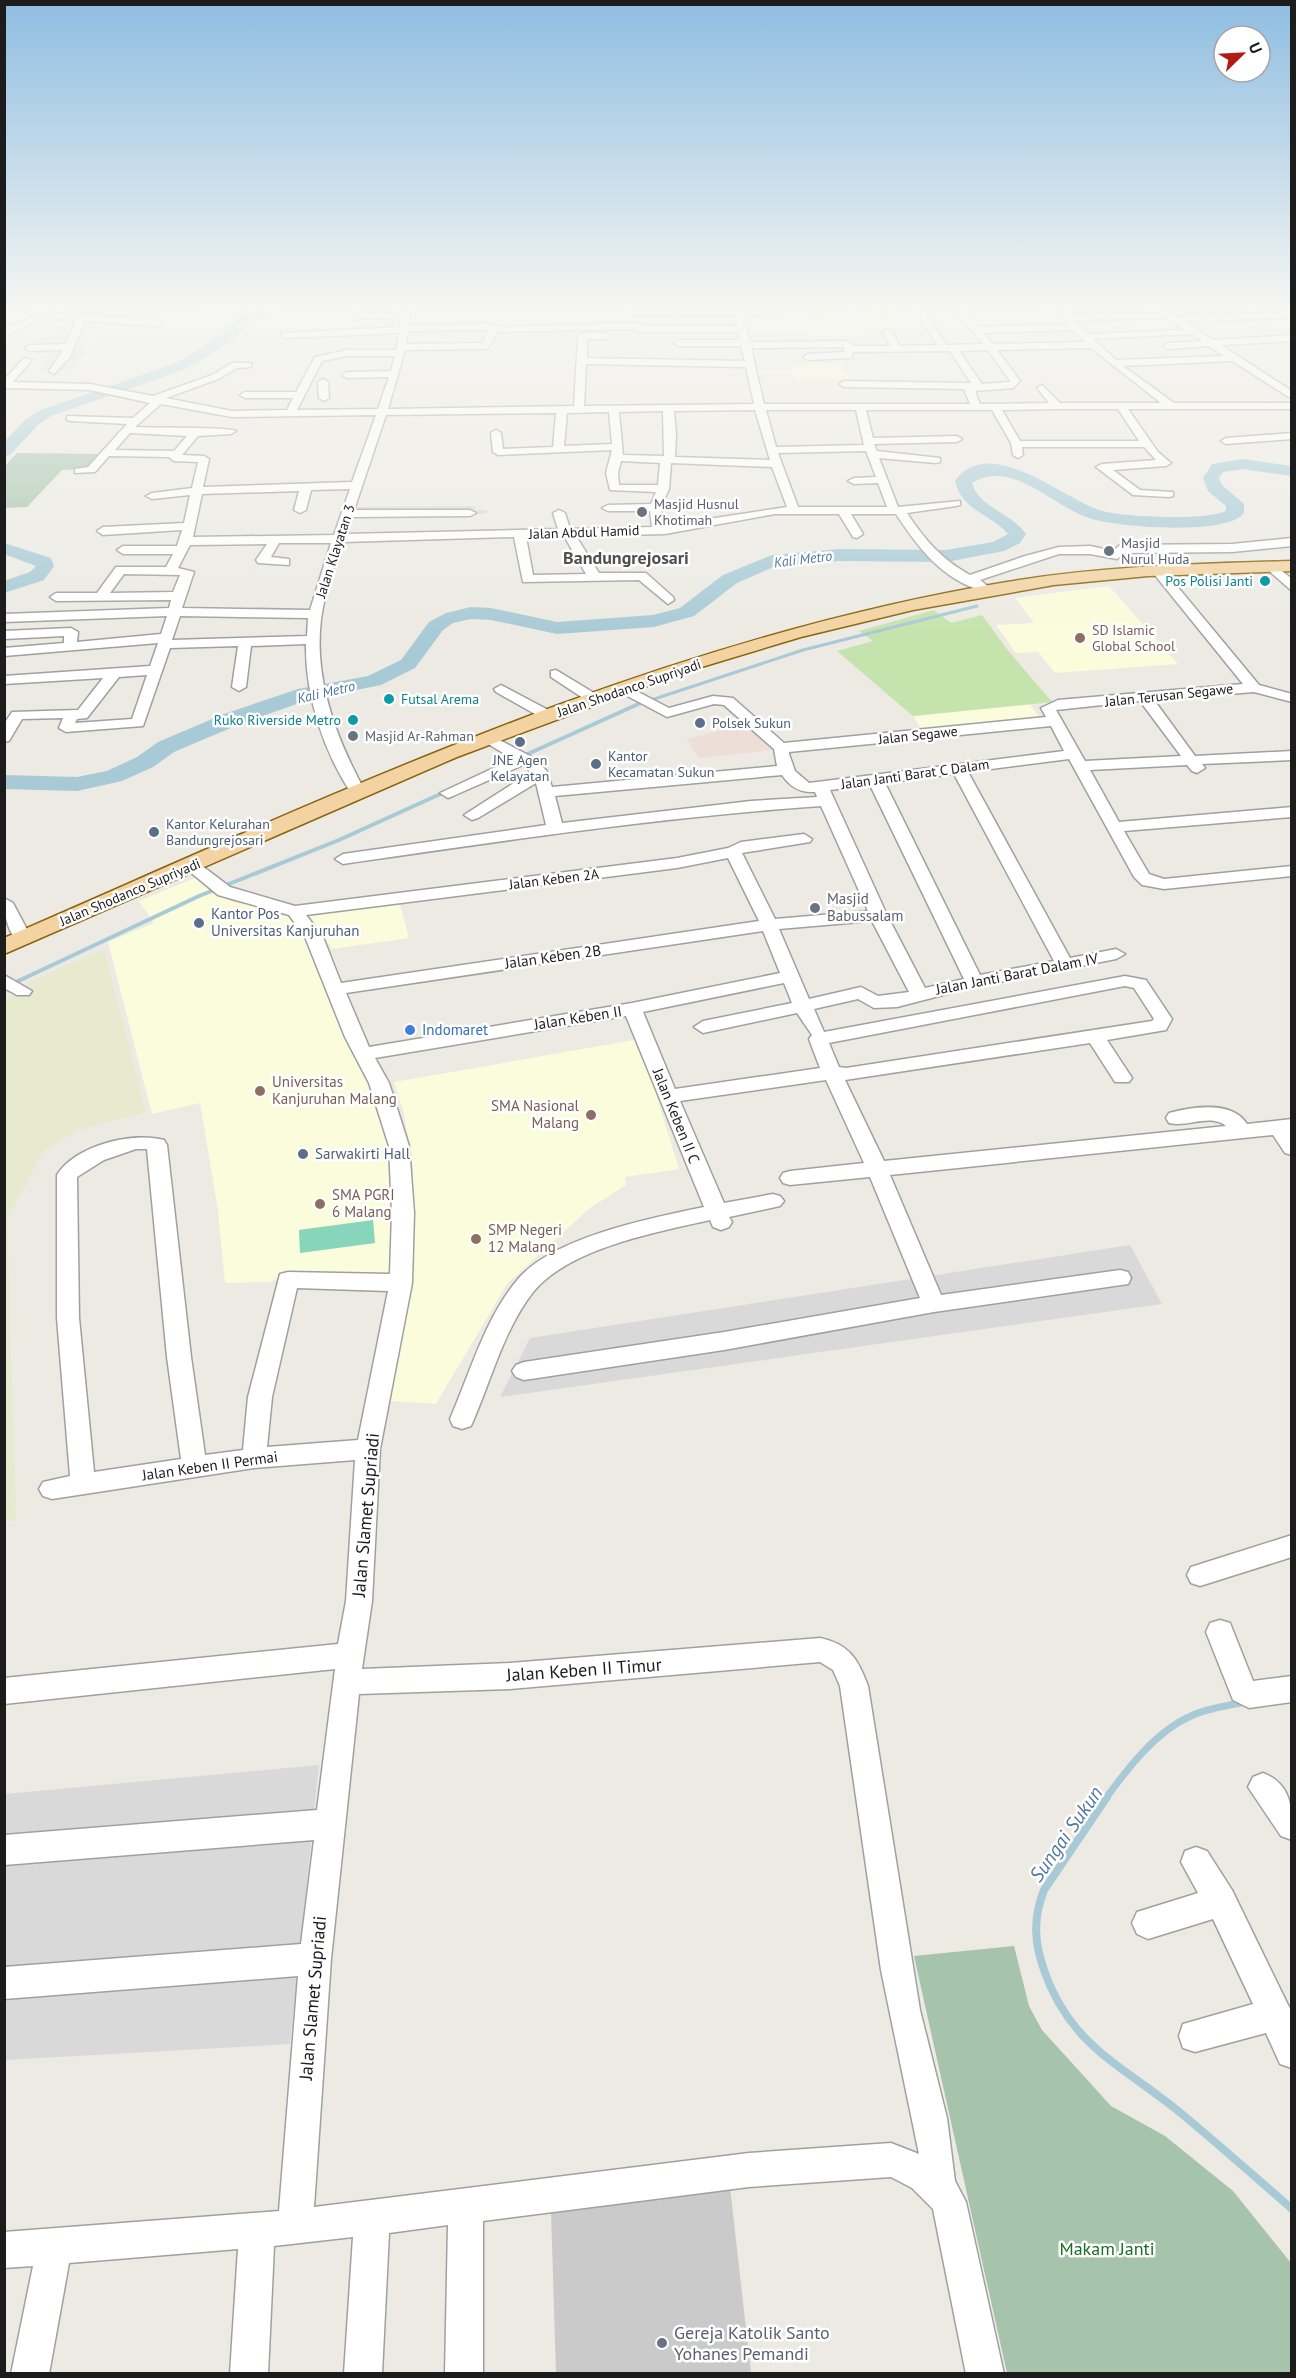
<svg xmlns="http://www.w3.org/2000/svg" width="1296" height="2378" viewBox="0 0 1296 2378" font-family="'PT Sans',sans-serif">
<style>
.residential{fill:#dad9d9}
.education{fill:#fafcdc}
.religious{fill:#cacaca}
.military{fill:#edded7}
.farmland{fill:#e7eacf}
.grass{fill:#c5e3ac}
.cemetery{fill:#a6c3ab}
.pitch{fill:#87d5ba}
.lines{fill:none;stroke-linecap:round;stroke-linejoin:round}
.stream-far4{stroke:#a7cad6;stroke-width:3}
.stream-far3{stroke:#a7cad6;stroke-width:4}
.stream-far2{stroke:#a7cad6;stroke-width:5}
.stream-far1{stroke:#a7cad6;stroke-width:7}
.stream{stroke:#a7cad6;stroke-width:8}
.river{fill:#a7cad6;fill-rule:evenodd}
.minor-casing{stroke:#a0a0a0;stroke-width:3}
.major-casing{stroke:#87630d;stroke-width:3}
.minor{fill:#fff;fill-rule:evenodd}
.major{fill:#f3d3a1;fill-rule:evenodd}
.worship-dot{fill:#6b7280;stroke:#fff;stroke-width:2}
.culture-dot{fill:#0f9aa8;stroke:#fff;stroke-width:2}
.education-dot{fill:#8d6e63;stroke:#fff;stroke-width:2}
.service-dot{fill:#5c6f8a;stroke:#fff;stroke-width:2}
.shop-dot{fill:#3f7fe0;stroke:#fff;stroke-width:2}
.labels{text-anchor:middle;stroke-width:5;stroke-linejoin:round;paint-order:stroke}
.far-worship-label{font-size:14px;fill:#5b616d;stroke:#fff;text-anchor:start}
.far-street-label{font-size:14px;fill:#1c1c1c;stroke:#fff}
.far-water-label{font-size:14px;font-style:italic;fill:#5277a2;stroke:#fff}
.far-culture-label{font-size:14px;fill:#0d838f;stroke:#fff;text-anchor:end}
.far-education-label{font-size:14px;fill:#785e54;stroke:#fff;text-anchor:start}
.far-service-label{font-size:14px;fill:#4e5e75;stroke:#fff;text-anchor:start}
.worship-label{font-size:15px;fill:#5b616d;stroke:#fff;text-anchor:start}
.service-label{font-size:15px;fill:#4e5e75;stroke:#fff;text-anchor:start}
.street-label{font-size:15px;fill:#1c1c1c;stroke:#fff}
.shop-label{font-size:15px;fill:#366cbe;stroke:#fff;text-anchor:start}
.education-label{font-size:15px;fill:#785e54;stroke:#fff;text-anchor:start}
.far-district-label{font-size:18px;font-weight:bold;fill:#4f4f4f;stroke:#fff}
.near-street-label{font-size:18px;fill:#1c1c1c;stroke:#fff}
.near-park-label{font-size:18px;fill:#156f20;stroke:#fff}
.near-worship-label{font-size:18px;fill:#5b616d;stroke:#fff;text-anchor:start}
.near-water-label{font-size:20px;font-style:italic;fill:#5277a2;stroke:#fff}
</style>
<rect width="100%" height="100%" fill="#eceae3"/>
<!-- residential -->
<g class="residential">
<polygon points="48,316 96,319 83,356 68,371 38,371 51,354 25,353 33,338 59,337 65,322 45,322"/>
<polygon points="475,506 475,510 487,510 486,514 353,515 356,507"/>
<polygon points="1130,1245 1162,1304 500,1397 530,1338"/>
<polygon points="319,1765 290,2044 5,2060 5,1794"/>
</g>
<!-- education -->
<g class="education">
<polygon points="863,315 904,315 912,331 868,329 868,336 829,336 808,335 807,331 747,331 745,325 782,325 782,322 805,321 805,316 845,316 847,322 864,322"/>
<polygon points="844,363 849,379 796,379 793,373 755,374 754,371 790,370 789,366 802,364"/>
<polygon points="1109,586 1178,664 1055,673 1038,652 1016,653 996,625 1034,623 1015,598"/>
<polygon points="1030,704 1041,720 924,733 913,716"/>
<polygon points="200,876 232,902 286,912 298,923 314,955 370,1079 381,1111 394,1189 394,1274 285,1274 271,1282 225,1283 218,1211 200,1103 152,1114 108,942 154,923 139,901"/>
<polygon points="400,904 409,938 332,949 309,915"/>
<polygon points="639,1039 679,1169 625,1177 626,1185 590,1208 507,1284 436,1404 390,1401 408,1308 413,1225 413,1168 404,1114 394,1082"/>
</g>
<!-- religious -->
<polygon class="religious" points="730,2187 751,2373 556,2373 551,2211"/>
<!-- military -->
<polygon class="military" points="748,723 774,750 699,758 687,739"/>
<!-- farmland -->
<polygon class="farmland" points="104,949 146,1112 78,1130 44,1150 7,1218 16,1521 5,1520 5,1001 31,981"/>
<!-- grass -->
<polygon class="grass" points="934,610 951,623 982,615 1006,648 1052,702 913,716 837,651 873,641 859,631"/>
<!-- cemetery -->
<g class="cemetery">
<polygon points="17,453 104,454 88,469 62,470 27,507 5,508 4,467"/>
<polygon points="1014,1946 1029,2006 1042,2030 1111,2106 1165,2136 1233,2191 1291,2263 1291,2373 1007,2373 914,1956"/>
</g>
<!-- pitch -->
<polygon class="pitch" points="373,1220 375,1243 300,1253 299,1230"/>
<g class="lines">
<!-- stream-far4 -->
<polyline class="stream-far4" points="642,703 803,650 977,606"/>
<!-- stream-far3 -->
<g class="stream-far3">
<polyline points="521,757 645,701"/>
<polyline points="12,984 199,896 339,840 447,791"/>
</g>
<!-- stream-far2 -->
<polyline class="stream-far2" points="12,984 15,983"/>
<!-- stream-far1 -->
<path class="stream-far1" d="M1106 1798C1128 1768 1156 1731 1191 1716 1208 1708 1227 1706 1245 1702"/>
<!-- stream -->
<path class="stream" d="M1107 1797 1044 1890C1033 1918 1034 1942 1044 1970 1070 2045 1120 2064 1177 2110 1216 2142 1254 2176 1292 2209"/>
<!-- river -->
<g class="river">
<path d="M203 307H239C229 314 211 315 203 307Z"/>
<polygon points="263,307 280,307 248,324 234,339 186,369 51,416 38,425 10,455 4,457 4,442 26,419 41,410 176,363 224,333 238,318"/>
<path d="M1242 459 1292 466V476L1242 469 1223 472 1219 478 1222 485 1244 504V513C1227 536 1118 527 1092 519 1053 508 1014 458 972 483 979 508 1012 513 1026 534L1020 543 1004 551 946 562 839 561 776 566 737 583 694 616 654 627 557 634 491 620 471 619 453 623 443 630 415 668 381 685 311 699 240 724 174 752 153 767 122 781 77 791 4 789V775L77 777 107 771 137 757 158 742 224 714 298 689 368 676 401 660 429 622 446 613 471 607 491 608 557 622 653 615 680 608 723 575 772 555 839 549 946 550 993 542 1008 534C990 513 962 511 955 481 990 432 1065 501 1102 511 1126 517 1205 521 1226 511V506L1208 491 1203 478 1212 464Z"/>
<polygon points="4,543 51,558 54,566 44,580 4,593 4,581 30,572 36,566 4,554"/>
</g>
<defs>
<g id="minor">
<polygon points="53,307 57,310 53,313 158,320 163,323 158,326 85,321 70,357 54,374 49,371 63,350 30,351 25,348 30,345 66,344 76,320 43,318 4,336 4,329"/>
<path d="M404 307H412L409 325 487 324 501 327 638 323 643 326H737L735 316 634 314 626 307 733 310V307H851L847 311 743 314 750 342 848 341 853 346H890L883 332 888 329 893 332 899 346 937 345 914 307H1044L1040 310 963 311 978 327 1069 324 1053 307H1062L1070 315 1159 313 1152 307H1162L1176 316 1292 312V318L1184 321 1213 340 1292 335V341L1221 345 1292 391V399L1232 361 1123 366 1174 403H1292V409H1128L1158 452 1171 463 1166 466 1113 470 1140 490 1173 492V496L1169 497 1133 495 1096 467 1102 464 1156 460 1144 447H1022L1023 455 1018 458 1013 455 1011 443 992 410H866L873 438 957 436 962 439 957 442 874 444 877 451 940 458V462L936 463 879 458 898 507 960 501V505L956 506 907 513C925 540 941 559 970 575L1025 556 1059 547 1090 546 1113 551 1120 545 1232 544 1292 538V546L1232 552 1124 553 1117 559 1090 554H1059L980 580 989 587 983 591C942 580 917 546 896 514H851L863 534 857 538 853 537 839 514H775L665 534 576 536 599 573H646L673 597 674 600 668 604 639 580 523 582 514 537 343 542C338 559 330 576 326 594 307 663 333 733 366 793L363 796H353C324 753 305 696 306 644L251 646 246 687 239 691 232 687 238 646 170 648 143 726 66 732 59 728 63 718 22 719 9 741 4 742V724L12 712 78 710 103 678 4 684V676L150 666 158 643 4 656V648L64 643V636L4 639V631L71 628 78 632 77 642 161 634 167 616 4 622V614L169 608 171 600 56 601 50 597 56 593H97L116 567H166L173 554H123L117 550 123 546H177L182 530 103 535 97 531 103 527 184 523 190 495 152 499 146 496 152 493 192 488 198 462 174 461 169 457 109 456 95 472 75 473V469L88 467 127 424 71 421 67 420V416L133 418 150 403 90 390 4 388V380L24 358 32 360 13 382 90 384 153 396 212 375 232 363H251V367L237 368 218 379 166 398 232 411 287 410 293 398H245L240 395 245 392H296L315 357 347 350H396L399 333 285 338 282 337V333L400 327 402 317 357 319 353 316 357 313 403 311ZM953 311 982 342 983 344 946 345 926 312ZM1166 318 1185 330 1088 334 1075 320ZM634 329 639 332H738L740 340H679L674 343 679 346H741L745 361 587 358V339H606L611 336C604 331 585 331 578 336L574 406 388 409 405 350 485 349 488 348 497 332ZM489 330 482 343 406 344 408 331ZM1074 330 1086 342 993 344 983 333ZM1191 334 1202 341 1168 343 1163 346 1168 349 1209 346 1224 356 1116 360 1093 339ZM844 347V352L808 354 803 357 808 360 849 358 852 357 853 352 950 351 971 383 844 381 839 384 844 387 964 389 970 404H764L751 348ZM1091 348 1161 403H1060L1042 385 1037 388 1049 403 980 404 975 391 1013 388 1020 381 997 350ZM988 350 1010 381 1009 382 982 384 959 351ZM347 356H395L391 371 347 372 342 375 347 378 389 377 378 409 297 410 322 361ZM586 364 746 367 754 404 584 406ZM161 404 232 417 376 415 352 482 203 487 209 459 204 456 182 455 198 436 231 434 236 431C231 427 150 428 135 427ZM1062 409H1118L1139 441H1020L1002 410ZM755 410 770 460 675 457 676 434 674 411ZM766 410H856L864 445 776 447ZM663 411 664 456 623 455 619 412ZM609 412 612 444 564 446 567 413ZM556 413 553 447 503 449 501 433 496 430 491 433 493 452 498 455 612 450 606 473 610 490 656 492 651 504 608 505 602 508 608 511H650L652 527 570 529 565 513 559 510 553 513 558 529 346 534 352 517 470 516 476 513 470 510H354L386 415ZM130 433 187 436 174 451 115 450ZM866 451 876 477 854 478 848 481 854 484 878 483 887 507H798L778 453ZM621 461 660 463 658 485H619L618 473ZM671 463 772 467 787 507 663 526 661 507 669 489ZM350 489 334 535 193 537 202 494 299 491 294 510 300 513 306 510 311 490ZM564 536 586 574 533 575 526 537ZM279 543H331L310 610 182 608 194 572 178 568 190 545 267 544 256 560 258 563 289 565V559L271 557ZM124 574 180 575 173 592 110 593ZM180 616 308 618 307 636 172 640ZM147 675 132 719 75 723 77 719 87 718 119 677Z"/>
<polygon points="878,307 886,307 891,313 884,315"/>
<polygon points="323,379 328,382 329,398 324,401 319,398 318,382"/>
<polygon points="1292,433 1292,439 1226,444 1221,441 1226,438"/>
<polygon points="1272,563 1292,579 1292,591 1268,570 1268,564"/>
<path d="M1158 567 1162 568 1259 685 1292 694V702L1254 692 1154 700 1195 756 1292 751V760L1202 764 1205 768 1197 773 1192 771 1187 765 1090 770 1119 822 1292 807V817L1124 831 1149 874 1164 879 1292 866V876L1164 889 1142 885 1134 877 1069 759 968 772 1070 958 1116 949 1125 954 1116 959 974 987 897 1007 874 1008 858 999 814 1009 824 1032 1125 976 1146 980 1172 1019 1166 1030 1107 1040 1132 1078 1129 1082H1115L1090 1043 845 1080 884 1161 1226 1126C1210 1113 1187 1128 1169 1123L1166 1118 1169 1113C1192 1107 1232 1100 1247 1124L1292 1119V1155L1285 1153 1273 1135 890 1175 941 1295 1120 1270 1128 1272 1131 1278 1128 1284 934 1312 724 1350 524 1380 516 1377 512 1371 516 1365 524 1362 724 1332 920 1298 870 1177 790 1185 783 1183 780 1178 783 1173 790 1171 864 1163 826 1080 680 1101 724 1203 773 1194 780 1196 784 1201 780 1206 729 1217 732 1222 729 1227 721 1230 713 1227 710 1220C657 1232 570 1248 534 1291 505 1327 492 1377 474 1419L471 1426 462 1429 453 1426 450 1419C470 1373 485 1318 518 1279 554 1237 651 1218 704 1207L626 1016 375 1058 389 1083 409 1146 414 1213 412 1283 380 1449 372 1601 362 1669 510 1663 820 1638C849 1644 858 1659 868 1686L920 2010 947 2118 955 2181 966 2202 1004 2374H966L933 2209 912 2188 891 2177 749 2187 483 2221V2374H445L448 2225 389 2233 382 2374H344L353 2237 274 2246 268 2374H230L238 2249 69 2263 49 2374H11L33 2266 4 2268V2232L279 2211 298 1976 4 1999V1967L301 1944 314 1840 4 1865V1835L317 1810 335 1669 4 1704V1678L338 1644 346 1601 355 1460 254 1468 52 1499 43 1496 39 1489 43 1482 70 1476 57 1318V1175C74 1146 133 1131 164 1140L167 1145 191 1357 205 1455 243 1450 248 1397 280 1274 288 1272 390 1274 392 1213 389 1146 369 1083 345 1037 305 937 289 915 218 895 183 866 185 862H197L230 887 295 906 677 858 728 848 741 842 804 834 812 839 810 842 742 853 775 919 868 911 821 806C661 817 502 841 343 864L335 859 343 854 546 825 536 783 478 818 472 820 464 815 531 772 523 765 453 796 448 798 440 793 513 759 485 742 483 739 490 735 530 756 546 770 552 787 777 766 774 749 724 705 714 704 667 717 618 691V685L623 684 669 708 713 696 733 698 784 743 1046 717 1041 708 1058 700 1243 684 1154 574 1152 571ZM1140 701 1181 756 1085 761 1056 710ZM1051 726 1064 751 809 783 795 771 789 754V752ZM954 774 1054 961 980 975 885 783ZM782 775C790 787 800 793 815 792L817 797 751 801 562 823 555 796ZM870 785 964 979 925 988 887 915 830 790ZM728 858 759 921 341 983 323 937 306 915 677 868ZM872 921 909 992 878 996 861 987 809 999 779 929ZM763 931 780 973 632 1003 369 1047 346 993ZM784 983 792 1003 703 1021 694 1027 703 1033 797 1013 812 1035 809 1039 820 1068 675 1089 643 1012ZM1125 986 1134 988 1154 1019 1152 1021 846 1068 839 1067 829 1043ZM136 1149H147L167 1357 181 1459 94 1472 79 1318 77 1177 104 1160ZM297 1288 388 1291 358 1440 267 1447 272 1397ZM820 1662 833 1670 840 1686 881 1970 919 2154 891 2143 749 2153 314 2207 331 1959 359 1694 510 1689Z"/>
<polygon points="556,670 599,696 599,702 589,702 551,677 551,671"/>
<polygon points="501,685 552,712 554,715 547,719 542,718 496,692 494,689"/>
<path d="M4 898 13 903 32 939 29 943H17C7 927 4 916 4 898Z"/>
<polygon points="4,975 32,991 29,995 17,995 4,988"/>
<polygon points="1292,1535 1292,1557 1200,1586 1191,1583 1187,1575 1191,1567"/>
<polygon points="1220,1620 1230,1623 1253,1681 1292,1676 1292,1702 1249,1708 1233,1700 1206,1632 1210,1623"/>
<path d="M1263 1773C1294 1785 1292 1812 1292 1840L1281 1836 1248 1787 1253 1777Z"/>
<polygon points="1196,1847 1207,1851 1232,1890 1287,2003 1292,2012 1292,2068 1280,2064 1266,2033 1195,2052 1183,2048 1179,2036 1183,2024 1253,2004 1213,1919 1148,1939 1137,1934 1132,1923 1137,1912 1198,1893 1181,1862 1185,1851"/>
</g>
<path id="major" d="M1292 561V571L1148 576 1054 585 913 610 801 637 685 672 457 757 4 954V938C329 797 654 640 1007 582 1101 566 1196 564 1292 561Z"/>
</defs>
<!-- minor casing -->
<use href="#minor" class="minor-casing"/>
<!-- major casing -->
<use href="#major" class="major-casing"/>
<!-- minor -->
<use href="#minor" class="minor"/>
<!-- major -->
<use href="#major" class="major"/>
</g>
<!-- sky -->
<linearGradient id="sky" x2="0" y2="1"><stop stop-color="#8ebde1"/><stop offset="0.48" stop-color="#f6f6f2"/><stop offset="1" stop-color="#f6f6f2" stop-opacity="0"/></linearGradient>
<rect width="1296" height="640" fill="url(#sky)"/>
<!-- markers -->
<g class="worship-dot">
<circle cx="642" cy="512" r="6"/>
<circle cx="1109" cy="551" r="6"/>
<circle cx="353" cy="736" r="6"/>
<circle cx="815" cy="908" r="6"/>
<circle cx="662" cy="2343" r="6"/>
</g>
<g class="culture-dot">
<circle cx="1265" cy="581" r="6"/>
<circle cx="389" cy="699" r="6"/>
<circle cx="353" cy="720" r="6"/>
</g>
<g class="education-dot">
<circle cx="1080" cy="638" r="6"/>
<circle cx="260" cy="1091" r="6"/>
<circle cx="591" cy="1115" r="6"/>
<circle cx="320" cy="1204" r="6"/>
<circle cx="476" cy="1239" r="6"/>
</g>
<g class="service-dot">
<circle cx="700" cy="723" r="6"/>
<circle cx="520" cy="742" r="6"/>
<circle cx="596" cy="764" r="6"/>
<circle cx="154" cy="832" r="6"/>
<circle cx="199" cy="923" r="6"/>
<circle cx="303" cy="1154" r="6"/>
</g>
<circle class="shop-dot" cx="410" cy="1030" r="6"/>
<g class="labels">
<!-- far-worship labels -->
<g class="far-worship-label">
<text x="654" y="509">Masjid Husnul<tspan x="654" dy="16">Khotimah</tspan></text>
<text x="1121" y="548">Masjid<tspan x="1121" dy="16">Nurul Huda</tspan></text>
<text x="365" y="741">Masjid Ar-Rahman</text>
</g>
<!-- far-street labels -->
<g class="far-street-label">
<text transform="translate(584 532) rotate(-2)" y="5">Jalan Abdul Hamid</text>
<text transform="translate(335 551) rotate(-72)" y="5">Jalan Klayatan 3</text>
<text transform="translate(629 688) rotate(-19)" y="5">Jalan Shodanco Supriyadi</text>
<text transform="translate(1169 695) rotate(-6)" y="5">Jalan Terusan Segawe</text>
<text transform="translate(918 735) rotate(-6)" y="5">Jalan Segawe</text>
<text transform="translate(915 774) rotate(-8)" y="5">Jalan Janti Barat C Dalam</text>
<text transform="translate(554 879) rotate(-7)" y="5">Jalan Keben 2A</text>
<text transform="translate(130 892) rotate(-23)" y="5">Jalan Shodanco Supriyadi</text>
</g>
<!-- far-water labels -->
<g class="far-water-label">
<text transform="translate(803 559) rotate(-7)" y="5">Kali Metro</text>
<text transform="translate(326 692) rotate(-13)" y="5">Kali Metro</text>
</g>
<!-- far-culture labels -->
<g class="far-culture-label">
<text x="1253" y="586">Pos Polisi Janti</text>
<text x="401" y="704" text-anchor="start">Futsal Arema</text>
<text x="341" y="725">Ruko Riverside Metro</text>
</g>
<!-- far-education labels -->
<g class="far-education-label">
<text x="1092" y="635">SD Islamic<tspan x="1092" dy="16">Global School</tspan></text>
</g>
<!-- far-service labels -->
<g class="far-service-label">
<text x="712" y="728">Polsek Sukun</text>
<text x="608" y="761">Kantor<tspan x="608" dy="16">Kecamatan Sukun</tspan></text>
<text x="520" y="765" text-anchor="middle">JNE Agen<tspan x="520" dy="16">Kelayatan</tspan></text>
<text x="166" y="829">Kantor Kelurahan<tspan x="166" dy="16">Bandungrejosari</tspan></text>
</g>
<!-- worship labels -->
<g class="worship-label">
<text x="827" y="904">Masjid<tspan x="827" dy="17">Babussalam</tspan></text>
</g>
<!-- service labels -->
<g class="service-label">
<text x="211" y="919">Kantor Pos<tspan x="211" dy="17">Universitas Kanjuruhan</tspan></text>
<text x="315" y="1159">Sarwakirti Hall</text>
</g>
<!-- street labels -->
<g class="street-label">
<text transform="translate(553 957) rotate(-8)" y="5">Jalan Keben 2B</text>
<text transform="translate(1017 974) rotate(-11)" y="5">Jalan Janti Barat Dalam IV</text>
<text transform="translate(578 1018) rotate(-9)" y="5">Jalan Keben II</text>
<text transform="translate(676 1116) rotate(68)" y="5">Jalan Keben II C</text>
<text transform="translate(210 1466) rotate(-8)" y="5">Jalan Keben II Permai</text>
</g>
<!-- shop labels -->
<g class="shop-label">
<text x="422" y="1035">Indomaret</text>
</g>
<!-- education labels -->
<g class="education-label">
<text x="272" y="1087">Universitas<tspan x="272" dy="17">Kanjuruhan Malang</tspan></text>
<text x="579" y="1111" text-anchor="end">SMA Nasional<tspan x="579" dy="17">Malang</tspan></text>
<text x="332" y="1200">SMA PGRI<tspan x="332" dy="17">6 Malang</tspan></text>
<text x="488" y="1235">SMP Negeri<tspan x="488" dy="17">12 Malang</tspan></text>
</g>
<!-- far-district labels -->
<g class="far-district-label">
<text x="626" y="564">Bandungrejosari</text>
</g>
<!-- near-street labels -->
<g class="near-street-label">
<text transform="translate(366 1515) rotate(-85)" y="6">Jalan Slamet Supriadi</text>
<text transform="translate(584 1670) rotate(-4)" y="6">Jalan Keben II Timur</text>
<text transform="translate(313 1998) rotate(-85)" y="6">Jalan Slamet Supriadi</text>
</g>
<!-- near-park labels -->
<g class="near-park-label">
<text x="1107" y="2255">Makam Janti</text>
</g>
<!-- near-worship labels -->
<g class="near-worship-label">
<text x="674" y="2339">Gereja Katolik Santo<tspan x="674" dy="21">Yohanes Pemandi</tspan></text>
</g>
<!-- near-water labels -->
<g class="near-water-label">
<text transform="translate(1066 1834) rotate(-55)" y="7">Sungai Sukun</text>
</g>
</g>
<!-- border -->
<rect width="1296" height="2378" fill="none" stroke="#1c1c1c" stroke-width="12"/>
<!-- north arrow -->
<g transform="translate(1242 54) rotate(66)"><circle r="28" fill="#ffffff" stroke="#a4a4a4" stroke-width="1.5"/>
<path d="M0-4.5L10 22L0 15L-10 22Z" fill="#b61912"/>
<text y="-9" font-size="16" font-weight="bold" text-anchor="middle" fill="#1c1c1c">U</text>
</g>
</svg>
